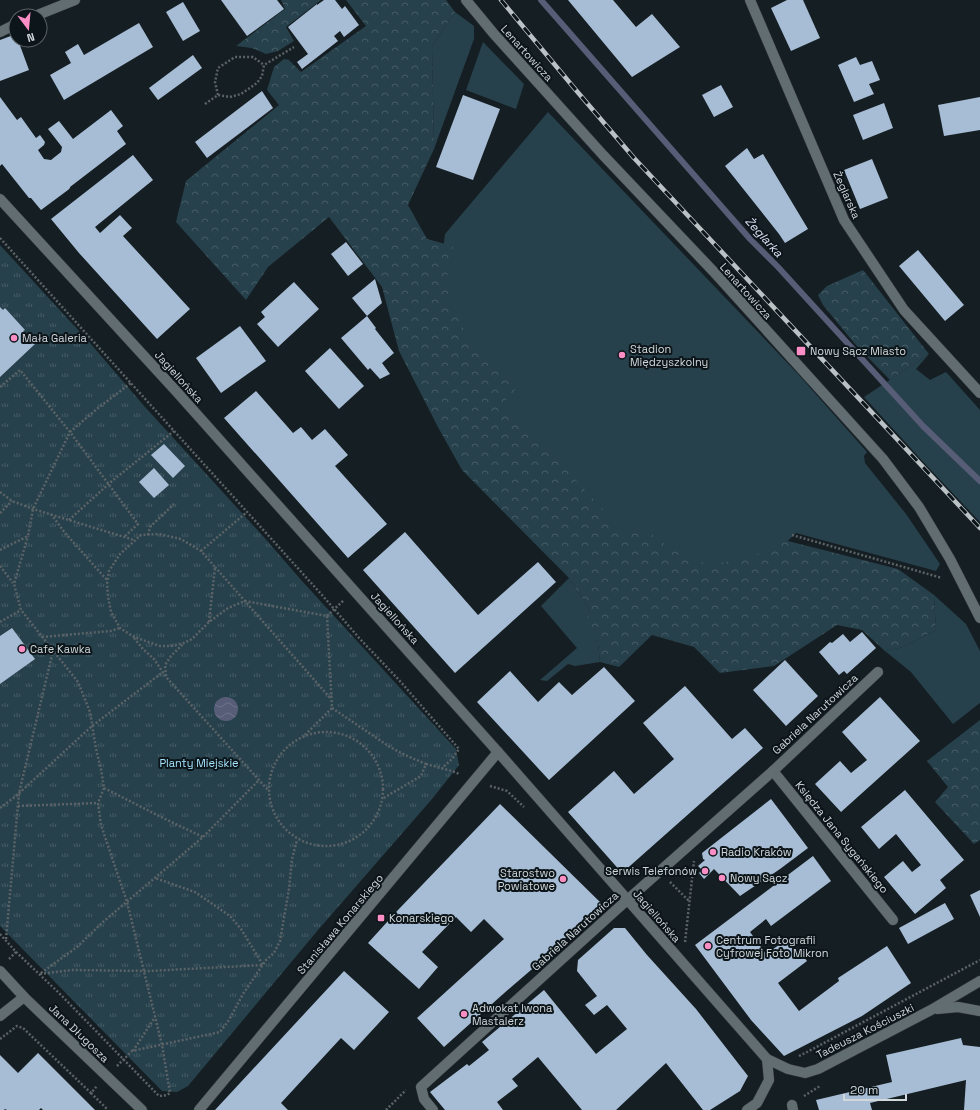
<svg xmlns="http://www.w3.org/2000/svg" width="980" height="1110" viewBox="0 0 980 1110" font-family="'Space Grotesk',sans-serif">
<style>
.grass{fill:#27414c}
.forest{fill:url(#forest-crowns)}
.park{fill:url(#park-tufts)}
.water{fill:url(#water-waves)}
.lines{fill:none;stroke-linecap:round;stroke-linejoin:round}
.stream{stroke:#575c77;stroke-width:6}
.building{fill:#a7bdd6}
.minor-casing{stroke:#343a3e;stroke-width:11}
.path{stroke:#5b6367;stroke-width:2.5;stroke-dasharray:2 2;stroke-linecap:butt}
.minor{stroke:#626d72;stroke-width:10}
.rail-casing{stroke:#bac2c5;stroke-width:4.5}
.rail{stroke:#0c1519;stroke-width:3;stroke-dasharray:9;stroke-linecap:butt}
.poi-dot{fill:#fb8fc5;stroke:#0c1519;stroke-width:1.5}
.labels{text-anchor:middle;stroke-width:4;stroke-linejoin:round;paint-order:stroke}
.street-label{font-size:11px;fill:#d1d8db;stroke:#0c1519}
.poi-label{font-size:11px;fill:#d1d8db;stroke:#0c1519;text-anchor:start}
.park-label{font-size:11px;fill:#a5e2fe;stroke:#0c1519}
.water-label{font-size:12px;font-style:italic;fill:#dde1f7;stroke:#0c1519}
</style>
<defs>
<pattern id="forest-crowns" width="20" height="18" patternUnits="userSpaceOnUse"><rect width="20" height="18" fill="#27414c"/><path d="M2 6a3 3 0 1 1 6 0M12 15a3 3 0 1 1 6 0" fill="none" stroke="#455c65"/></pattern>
<pattern id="park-tufts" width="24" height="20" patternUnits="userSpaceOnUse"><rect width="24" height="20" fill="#27414c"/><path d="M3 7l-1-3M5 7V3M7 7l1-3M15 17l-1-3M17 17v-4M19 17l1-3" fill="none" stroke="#455c65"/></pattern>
<pattern id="water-waves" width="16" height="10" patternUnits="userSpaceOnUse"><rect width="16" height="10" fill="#575c77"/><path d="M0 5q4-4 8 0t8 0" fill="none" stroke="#6e738a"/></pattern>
</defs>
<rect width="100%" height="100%" fill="#151e22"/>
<!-- grass -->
<g class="grass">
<polygon points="455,12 474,26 474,39 434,149 432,46"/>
<polygon points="483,42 524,84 516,109 466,90"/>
<polygon points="548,112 798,374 867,452 864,456 865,463 906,514 940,564 936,571 796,533 763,565 665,587 493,410 438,289 445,234"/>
<polygon points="929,354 916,369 930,380 946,372 980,410 980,522 927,466 864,397"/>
<polygon points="569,578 590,610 584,629 598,643 600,662 575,666 568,664 547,681 540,680 577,648 541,606"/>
<polygon points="934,595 966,624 980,651 980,703 953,724 911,672 885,651 903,647 936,630"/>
</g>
<!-- forest -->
<g class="forest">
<polygon points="281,0 321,0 286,27 294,41 278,51 266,54 252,48 236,46 285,9"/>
<polygon points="346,0 446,0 455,12 432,46 434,149 408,205 427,239 453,246 447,277 452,305 465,332 516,389 504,402 621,529 647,530 672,550 709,565 752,557 784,540 898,569 934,595 936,630 903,647 885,651 862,630 837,625 774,666 720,673 694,647 652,635 619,667 600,662 598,643 583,629 590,610 569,578 462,470 439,429 399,351 382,287 329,217 268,267 246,300 176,222 186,181 279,105 267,90 274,67 284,59 289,60 301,72 366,26"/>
<polygon points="863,270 929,354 890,380 855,344 823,305 818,295 827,286"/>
<polygon points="980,720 980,840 974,844 935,802 948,787 927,761"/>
</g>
<!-- park -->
<polygon class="park" points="0,245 90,343 145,407 262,535 302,581 456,749 459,765 432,799 318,930 188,1086 177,1092 162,1091 0,926"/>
<!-- water -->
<circle class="water" cx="226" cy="709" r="12"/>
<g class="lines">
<!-- stream -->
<polyline class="stream" points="541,0 750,239 778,267 923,426 980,481"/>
</g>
<!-- building -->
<g class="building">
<polygon points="221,0 277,0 284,9 247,36"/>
<polygon points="324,0 335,0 342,9 345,6 359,25 344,37 340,31 334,36 338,41 302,69 297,62 308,54 288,27 317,4 317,5"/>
<polygon points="568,0 613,0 636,27 652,14 680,47 632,77"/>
<polygon points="787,0 803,0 820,38 791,51 771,8"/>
<polygon points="183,2 200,31 183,41 166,12"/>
<polygon points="139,23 153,47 64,100 50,75 71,63 65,52 78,44 84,55"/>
<polygon points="16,34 16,40 18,40 29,70 0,81 0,40"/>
<polygon points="193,55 202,68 158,100 149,88"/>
<polygon points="856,57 860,65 872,61 880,80 869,84 874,94 854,102 838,65"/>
<polygon points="721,85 733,107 714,117 702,95"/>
<polygon points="262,91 273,108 207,158 195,142"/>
<polygon points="463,95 500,109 473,180 436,167"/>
<polygon points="0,97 17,120 21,117 36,138 40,135 45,142 44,145 38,150 44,159 51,160 61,152 62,147 48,129 59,121 73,139 111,110 123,126 117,131 126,144 70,187 70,188 68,190 41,210 31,198 29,198 2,164 0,166"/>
<polygon points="980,97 980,130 944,136 938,105"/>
<polygon points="884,103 893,128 863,140 853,115"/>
<polygon points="747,148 754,159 763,154 808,229 785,243 779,234 725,166"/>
<polygon points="133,155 153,180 95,227 100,233 120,215 132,228 123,236 190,309 157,339 79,253 51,219"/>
<polygon points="872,159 888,198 860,209 844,170"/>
<polygon points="346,242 363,264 348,276 331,254"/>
<polygon points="918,250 964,305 945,321 899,266"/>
<polygon points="375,279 382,303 367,316 352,298"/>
<polygon points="294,282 319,309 278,347 257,324 265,317 261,312"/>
<polygon points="0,307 3,310 5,308 25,330 23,331 35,344 0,377"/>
<polygon points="367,316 376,328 375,329 394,353 382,363 390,374 380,379 370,368 368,370 341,338"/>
<polygon points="240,326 266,361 221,393 196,358"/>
<polygon points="330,348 364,386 339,409 305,371"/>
<polygon points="256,391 293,433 301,427 312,440 325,429 348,455 335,466 387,524 348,558 224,418"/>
<polygon points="164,444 185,466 173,478 151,455"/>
<polygon points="154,468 169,485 154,498 139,482"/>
<polygon points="405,532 478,615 538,562 556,582 455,673 363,570"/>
<polygon points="12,628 35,659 0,684 0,636"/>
<polygon points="862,632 876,648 847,674 844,671 839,675 819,652 830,642 832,643 843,634 850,642"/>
<polygon points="785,660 818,696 786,726 753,690"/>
<polygon points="604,667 635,701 549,780 477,702 510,671 538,702 559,682 572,695"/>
<polygon points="685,686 732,739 745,728 763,748 622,873 568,812 614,771 634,794 674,759 643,723"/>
<polygon points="880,697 920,741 841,812 815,784 840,761 851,773 867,760 842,732"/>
<polygon points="905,790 964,860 940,880 946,888 915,914 884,877 903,861 912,872 921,865 896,834 879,849 861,827"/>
<polygon points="771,799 808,848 780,869 740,896 714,869 704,879 699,873 702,870 698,866 705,860 703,859 702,853"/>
<polygon points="500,804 602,904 531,970 502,995 444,1047 417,1018 504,939 484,919 471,932 456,917 422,952 438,967 419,989 368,943 398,910"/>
<polygon points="813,856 831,881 771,926 766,919 750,932 766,954 789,938 807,961 778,983 799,1011 839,981 838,978 887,946 911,983 862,1016 784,1056 751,1020 695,945"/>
<polygon points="980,890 980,917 970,895"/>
<polygon points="945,903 954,919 908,944 899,928"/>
<polygon points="614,928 625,928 647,955 696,1009 748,1076 740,1091 710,1110 703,1110 666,1063 616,1110 582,1110 538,1057 512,1079 518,1086 497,1102 503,1110 445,1110 430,1092 467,1064 469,1066 489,1050 482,1042 544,990 596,1054 627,1029 607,1005 594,1015 585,1005 597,996 577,971 578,960"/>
<polygon points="344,971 389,1012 354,1050 341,1038 281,1103 288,1110 215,1110"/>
<polygon points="961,1038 963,1045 980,1047 980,1110 964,1110 966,1080 870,1103 872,1110 819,1110 816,1100 892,1082 886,1055"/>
<polygon points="38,1053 95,1110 43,1110 41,1108 39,1110 7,1110 5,1109 4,1110 0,1110 0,1055 18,1073"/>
</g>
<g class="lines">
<defs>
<g id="minor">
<polyline points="466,0 494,34 603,155 713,271 883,459 919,507 950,559 980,618"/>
<polyline points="750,0 803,124 844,220 904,310 980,393"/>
<polyline points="35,16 75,0"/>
<polyline points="0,32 16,24"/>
<polyline points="0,199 176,391 498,752 767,1059 788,1069 805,1073 818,1069 931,1010 980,981"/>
<polyline points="773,771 893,920"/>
<polyline points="0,971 24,997 142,1110"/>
<polyline points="937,1009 958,1007 980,1011"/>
<polyline points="0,1016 24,997"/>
<polyline points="792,1105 793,1110"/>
<polyline points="199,1110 498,752"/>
<polyline points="433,1110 424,1099 421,1087 616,910 773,771 878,672"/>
<polyline points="747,1110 757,1103 769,1080 767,1059"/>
</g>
</defs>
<!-- minor casing -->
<use href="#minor" class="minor-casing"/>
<!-- path -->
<g class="path">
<polyline points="218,95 215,82 218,68 235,57 253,57 264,65"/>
<polyline points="205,104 218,95 230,97 241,94 257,83 262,76 264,65 294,47"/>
<polyline points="0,238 322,595 360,639 399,680 459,749 452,759 442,768"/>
<polyline points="0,387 20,370 70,432 138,524 124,537"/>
<polyline points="0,492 12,501 33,509 134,540"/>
<polyline points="0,513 12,501"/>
<polyline points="51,514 65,533 107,580"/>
<polyline points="69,520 112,481 174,431"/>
<polyline points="148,535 150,527 174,504"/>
<polyline points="792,535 942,578"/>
<polyline points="0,550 28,536 33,509 70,432 98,408 131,383"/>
<polyline points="201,551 247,512"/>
<polyline points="0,566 13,583"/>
<polyline points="215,567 331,699"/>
<polyline points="327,616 344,600"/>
<polyline points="0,622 21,610"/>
<polyline points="209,622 215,567 201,551 181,539 159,534 141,535 120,554 109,571 107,584 108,596 111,612 120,628 134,637 160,646 171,646 184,643 192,639 209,622 228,608 245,601 327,616 332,708 303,737"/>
<polyline points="42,637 111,631 120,628"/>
<polyline points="134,638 143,649 154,659 166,677 268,790"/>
<polyline points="166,676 165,665 171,656 183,644"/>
<polyline points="332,708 390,747 405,755 426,764 421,776 382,799"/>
<circle cx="326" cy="789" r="57"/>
<polyline points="426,764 455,772 459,774"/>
<polyline points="490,786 507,791 524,807"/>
<polyline points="104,788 163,818 203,837"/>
<polyline points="18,806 98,803"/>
<polyline points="0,808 16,796 92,726 163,672"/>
<polyline points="670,882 689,901"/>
<polyline points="0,934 16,952 59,993 159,1096 167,1095 170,1093 162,1045 127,902 101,825 98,803 104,788 101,769 96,749 90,712 78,682 21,610 14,584 28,536"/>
<polyline points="6,939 19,793 53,651"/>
<polyline points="685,942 694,861"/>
<polyline points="9,959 16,952"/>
<polyline points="41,973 77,947 103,922 203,837 259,780"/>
<polyline points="40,974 72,970 149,971 263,965 241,929 230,916 195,892 155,878"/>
<polyline points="0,1039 17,1026 23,1028 91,1093 97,1086"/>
<polyline points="133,1051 155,1017"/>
<polyline points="799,1056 807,1052 980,960"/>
<polyline points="117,1066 132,1051 220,1032 229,1020 243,994 266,960 274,953 280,941 289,889 292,859 297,840"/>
<polyline points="91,1093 108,1110"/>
<polyline points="804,1096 820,1086"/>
<polyline points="386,1110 406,1090"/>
</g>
<!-- minor -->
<use href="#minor" class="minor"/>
<defs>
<polyline id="rail" points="501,0 575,89 634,158 980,528"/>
</defs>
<!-- rail casing -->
<use href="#rail" class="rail-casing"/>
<!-- rail -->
<use href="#rail" class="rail"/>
</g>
<!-- markers -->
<g class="poi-dot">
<circle cx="14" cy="338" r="4"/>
<rect x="796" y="346" width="10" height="10" rx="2"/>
<circle cx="622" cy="355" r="4"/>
<circle cx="22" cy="649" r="4"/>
<circle cx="713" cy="852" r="4"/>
<circle cx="705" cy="871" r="4"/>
<circle cx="722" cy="878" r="4"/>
<circle cx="563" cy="879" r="4"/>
<rect x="377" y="914" width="8" height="8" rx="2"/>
<circle cx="708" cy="946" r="4"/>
<circle cx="464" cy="1014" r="4"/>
</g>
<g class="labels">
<!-- street labels -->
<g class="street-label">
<text transform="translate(527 53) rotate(48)" y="4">Lenartowicza</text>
<text transform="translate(847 195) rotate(66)" y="4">Żeglarska</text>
<text transform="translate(746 291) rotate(48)" y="4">Lenartowicza</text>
<text transform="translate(179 377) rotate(48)" y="4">Jagiellońska</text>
<text transform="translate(395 618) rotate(48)" y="4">Jagiellońska</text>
<text transform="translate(815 714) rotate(-43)" y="4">Gabriela Narutowicza</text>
<text transform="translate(842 837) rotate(51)" y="4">Księdza Jana Sygańskiego</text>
<text transform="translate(657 916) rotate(49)" y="4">Jagiellońska</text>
<text transform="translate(340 924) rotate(-50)" y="4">Stanisława Konarskiego</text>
<text transform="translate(575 931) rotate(-42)" y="4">Gabriela Narutowicza</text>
<text transform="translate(865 1031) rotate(-27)" y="4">Tadeusza Kościuszki</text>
<text transform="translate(79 1033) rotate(44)" y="4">Jana Długosza</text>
</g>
<!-- poi labels -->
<g class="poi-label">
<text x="22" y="342">Mała Galeria</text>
<text x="630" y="353">Stadion<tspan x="630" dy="13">Międzyszkolny</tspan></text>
<text x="810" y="355">Nowy Sącz Miasto</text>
<text x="30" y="653">Cafe Kawka</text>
<text x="721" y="856">Radio Kraków</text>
<text x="697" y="875" text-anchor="end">Serwis Telefonów</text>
<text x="555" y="877" text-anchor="end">Starostwo<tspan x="555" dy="13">Powiatowe</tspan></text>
<text x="730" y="882">Nowy Sącz</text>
<text x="389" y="922">Konarskiego</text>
<text x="716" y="944">Centrum Fotografii<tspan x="716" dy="13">Cyfrowej Foto Mikron</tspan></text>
<text x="472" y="1012">Adwokat Iwona<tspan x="472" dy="13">Mastalerz</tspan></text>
</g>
<!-- park labels -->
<g class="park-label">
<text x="199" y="767">Planty Miejskie</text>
</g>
<!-- water labels -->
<g class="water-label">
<text transform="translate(764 237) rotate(48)" y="4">Żeglarka</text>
</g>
</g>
<!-- north arrow -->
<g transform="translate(28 28) rotate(164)"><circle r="19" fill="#0c1519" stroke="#5b6367"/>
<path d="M0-3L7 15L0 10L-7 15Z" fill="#fb8fc5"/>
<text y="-6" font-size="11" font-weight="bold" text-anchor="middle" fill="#d1d8db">N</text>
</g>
<!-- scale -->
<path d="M844 1094v6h62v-6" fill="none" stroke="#d1d8db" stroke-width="2"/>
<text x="850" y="1094" font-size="12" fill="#d1d8db" stroke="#0c1519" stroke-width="3" paint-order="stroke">20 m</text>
</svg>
